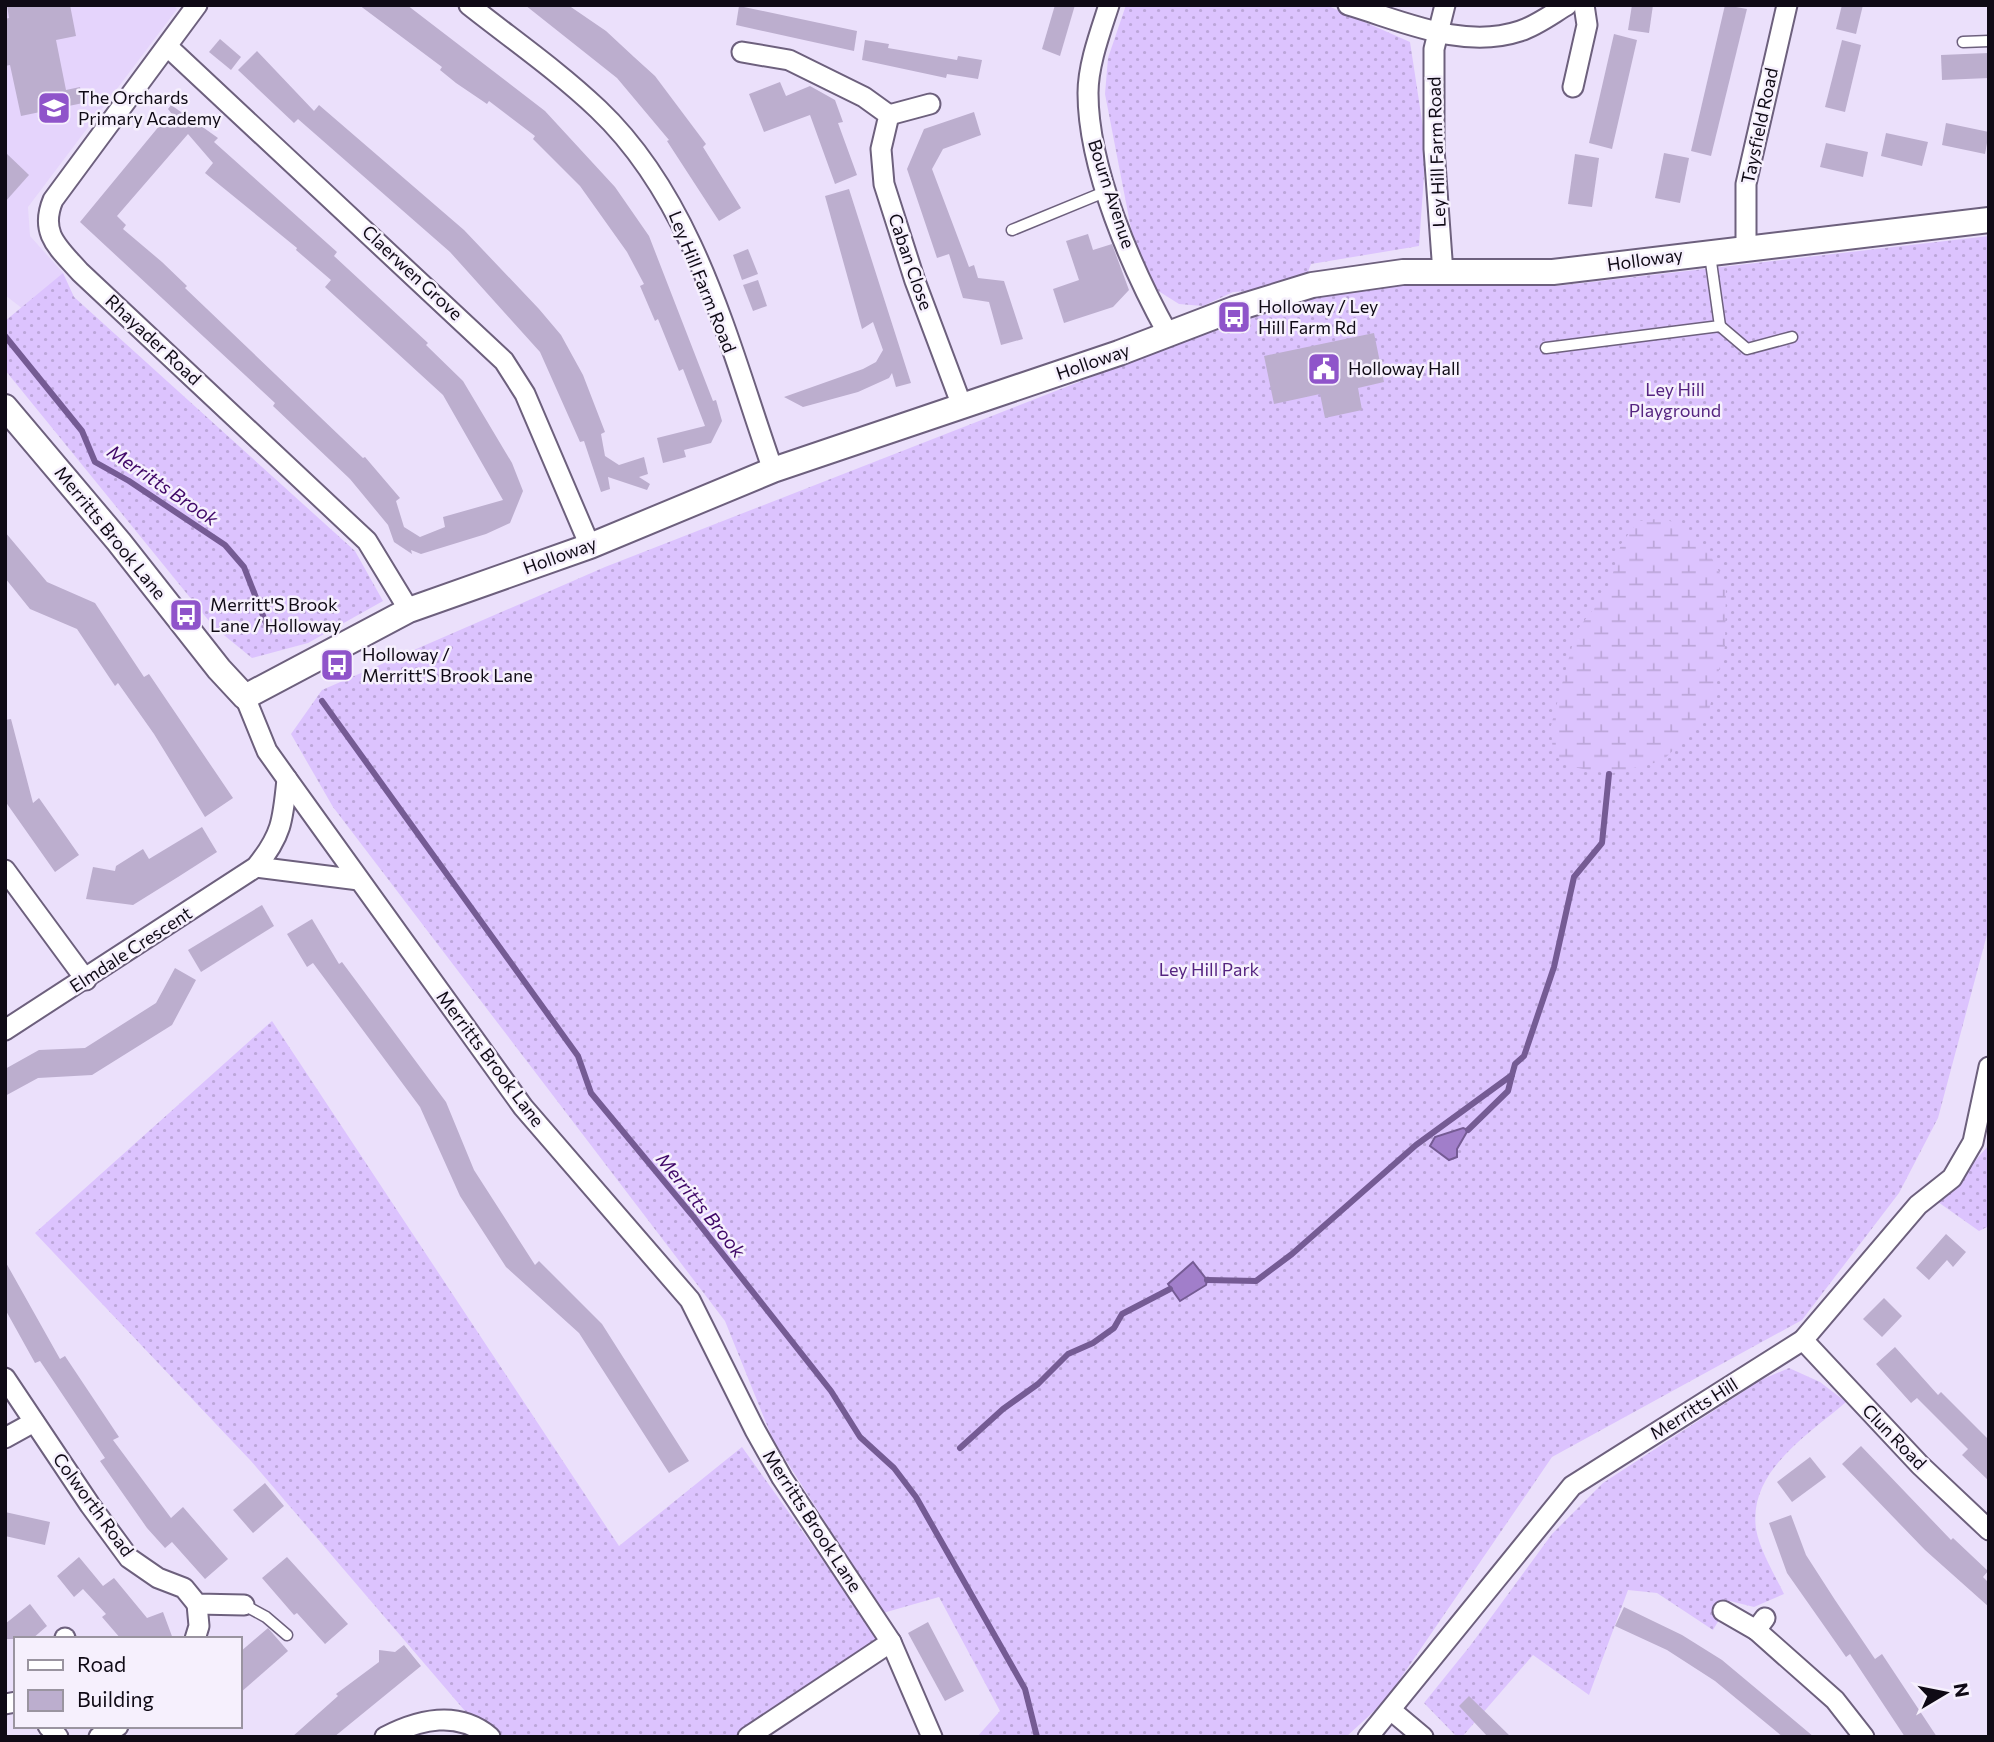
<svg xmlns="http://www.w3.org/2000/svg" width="1994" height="1742" viewBox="0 0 1994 1742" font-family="Commissioner,sans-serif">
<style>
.built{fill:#e5d4fc}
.grass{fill:url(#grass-dots)}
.wetland{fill:url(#wetland-marsh)}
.water{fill:#a17eca;stroke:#755b94;stroke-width:2}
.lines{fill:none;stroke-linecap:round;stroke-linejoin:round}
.stream{stroke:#755b94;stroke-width:6}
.building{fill:#bcaece;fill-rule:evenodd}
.service-casing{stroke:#6d607d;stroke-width:13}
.minor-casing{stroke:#6d607d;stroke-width:23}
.tertiary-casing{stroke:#6d607d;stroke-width:28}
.service{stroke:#fff;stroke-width:10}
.minor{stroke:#fff;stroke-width:19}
.tertiary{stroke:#fff;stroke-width:24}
.labels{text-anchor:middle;stroke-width:5;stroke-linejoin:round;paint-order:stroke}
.poi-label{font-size:18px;fill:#0f0a15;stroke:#f6f0fd;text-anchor:start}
.street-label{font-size:18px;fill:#0f0a15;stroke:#f6f0fd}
.park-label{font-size:18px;fill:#552480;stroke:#f6f0fd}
.water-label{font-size:19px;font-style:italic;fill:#400868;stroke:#f6f0fd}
</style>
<defs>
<pattern id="grass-dots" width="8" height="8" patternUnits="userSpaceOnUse" patternTransform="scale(1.75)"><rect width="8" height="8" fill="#dcc3fe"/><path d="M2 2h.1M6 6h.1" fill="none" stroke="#bca6d9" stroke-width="1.8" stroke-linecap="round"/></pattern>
<pattern id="wetland-marsh" width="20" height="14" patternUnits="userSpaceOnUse" patternTransform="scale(1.75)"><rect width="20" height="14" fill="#dcc3fe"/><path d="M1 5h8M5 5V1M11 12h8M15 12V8" fill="none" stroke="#bca6d9"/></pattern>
</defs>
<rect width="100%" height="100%" fill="#ebe0fb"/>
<!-- built -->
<polygon class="built" points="5,5 173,5 177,9 28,207 30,236 63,273 23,309 5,295"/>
<!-- grass -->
<g class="grass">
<polygon points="1126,5 1326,5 1410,42 1426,147 1419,246 1311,264 1302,288 1233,292 1203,306 1179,304 1141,280 1105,94 1108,58"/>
<polygon points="1989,236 1989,927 1938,1118 1899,1193 1802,1320 1552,1457 1385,1701 1346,1737 977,1737 1000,1711 939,1597 883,1613 773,1440 725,1321 333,807 291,734 322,690 605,567 1176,344 1317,296 1415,283 1557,286"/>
<polygon points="63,273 74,297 355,551 383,601 308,643 252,658 214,627 5,370 5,321"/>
<polygon points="272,1021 619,1546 742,1447 880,1640 734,1737 502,1737 480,1717 471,1718 251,1461 35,1233"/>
<polygon points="1989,1145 1989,1226 1979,1231 1938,1202"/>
<path d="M1789 1368 1820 1382 1846 1402C1808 1435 1748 1471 1756 1529 1760 1551 1774 1573 1784 1594L1754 1607 1730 1601 1713 1630 1657 1593 1628 1590 1589 1695 1533 1655 1462 1737H1457L1424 1703 1470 1646 1552 1534 1603 1483 1761 1380Z"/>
</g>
<!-- wetland -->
<polygon class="wetland" points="1666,518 1706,547 1726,585 1725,646 1707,718 1662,761 1609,774 1573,767 1553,755 1551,726 1576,631 1608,591 1621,544 1638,521"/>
<!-- water -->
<g class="water">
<polygon points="1463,1128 1468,1130 1457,1149 1457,1157 1449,1160 1430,1146 1435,1137"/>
<polygon points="1193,1262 1207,1280 1206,1285 1180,1301 1168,1284"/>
</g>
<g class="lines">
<!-- stream -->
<g class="stream">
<polyline points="5,336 82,431 95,462 129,481 225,545 244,567 269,631"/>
<polyline points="322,701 578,1056 591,1093 692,1215 831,1391 860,1437 894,1468 916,1497 1025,1689 1037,1737"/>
<polyline points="1468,1130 1508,1091 1512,1075"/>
<polyline points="1207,1280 1256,1281 1292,1254 1416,1145 1512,1075 1515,1064 1524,1056 1554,967 1574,877 1602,843 1609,774"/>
<polyline points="960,1448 1003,1409 1038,1384 1068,1354 1093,1343 1114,1328 1122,1314 1170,1289"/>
</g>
</g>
<!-- building -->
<g class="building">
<polygon points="7,5 70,5 76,36 56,40 66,90 80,87 83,103 21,116 10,65 5,66 5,19 9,18"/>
<polygon points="359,5 407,5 545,111 615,187 649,236 713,401 716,400 722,421 711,443 684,450 686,457 663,463 657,438 705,426 683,369 679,371 658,319 655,321 640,286 644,284 627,252 580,186 533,139 535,136 489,101 487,104 456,83 440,70 442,67"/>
<polygon points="525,5 568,5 606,31 634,57 655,76 706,144 703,147 741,208 719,221 667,141 669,140 617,78"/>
<polygon points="1055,5 1075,5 1060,56 1042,49"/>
<polygon points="1632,5 1653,5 1649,33 1628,30"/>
<polygon points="1725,5 1747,9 1711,156 1691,151"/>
<polygon points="1842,5 1863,5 1856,34 1836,29"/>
<polygon points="739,6 857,31 854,51 736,25"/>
<polygon points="1614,34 1637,40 1612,149 1589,143"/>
<polygon points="220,39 241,57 231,70 209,52"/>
<polygon points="865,40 889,44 888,48 957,60 958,56 982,60 978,79 947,74 946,78 862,60"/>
<polygon points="1842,40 1861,45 1845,112 1825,107"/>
<polygon points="257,51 314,111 319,105 464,230 539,309 561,335 583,375 605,432 601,434 605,456 619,465 644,457 648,474 639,477 650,484 647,490 608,477 610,489 601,492 584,441 580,442 540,352 450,252 298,119 294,123 238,70"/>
<polygon points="1989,53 1989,78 1942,80 1941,55"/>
<polygon points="780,82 786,96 810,86 835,100 843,122 838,123 857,175 835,184 810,115 764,132 749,94"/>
<path d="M171 105 194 121 200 120 197 123 218 138 214 142 337 252 334 256 428 343 426 345 463 381 512 463 523 491 510 523 486 534 421 554 411 550 412 554 394 542 388 525 350 479 273 406 275 403 80 222 160 125 179 123 168 109ZM188 134 213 163 205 173 297 248 296 250 331 280 325 287 443 395 503 500 443 517 445 527 420 537 404 527 396 501 400 498 365 457 363 458 185 288 187 286 162 262 123 229 126 225 117 216Z"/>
<polygon points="974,112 981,135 943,149 932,169 969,267 974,265 978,278 1004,281 1023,339 1001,345 989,302 963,298 949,254 937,258 907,169 924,129"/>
<polygon points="1946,123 1989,132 1985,154 1942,145"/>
<polygon points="1886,133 1928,142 1922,166 1881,156"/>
<polygon points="1826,143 1868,152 1863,177 1820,167"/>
<polygon points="5,152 29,175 5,202"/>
<polygon points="1664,153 1689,158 1680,203 1655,198"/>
<polygon points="1575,154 1599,158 1592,207 1568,204"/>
<polygon points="849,189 911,383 896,387 892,373 889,378 858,392 803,407 784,397 863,369 876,362 883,350 873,322 862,329 825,196"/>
<polygon points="1088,234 1093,250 1112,244 1129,290 1113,307 1064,323 1053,289 1079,280 1066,241"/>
<polygon points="748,249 758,274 742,280 733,255"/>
<polygon points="758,280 767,306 753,311 743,285"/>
<polygon points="1374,333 1384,382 1358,388 1362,410 1325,418 1320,394 1274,404 1264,356"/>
<polygon points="5,532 47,582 95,603 144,677 149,674 233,798 205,817 154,734 118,683 115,686 77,629 30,609 5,578"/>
<polygon points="11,719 33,803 39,798 79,855 55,872 5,801 5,720"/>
<polygon points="202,827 217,852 178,877 133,905 86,899 93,867 115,871 116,866 143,849 149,859"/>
<polygon points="262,905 274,926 201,972 188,950"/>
<polygon points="312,919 339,964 342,962 446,1102 474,1170 535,1265 539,1261 602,1324 689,1461 669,1473 579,1333 506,1267 460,1196 420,1107 313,963 307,967 287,934"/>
<polygon points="175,968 196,980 172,1025 92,1075 38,1078 5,1096 5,1069 39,1050 85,1048 156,1003"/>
<polygon points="1946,1234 1966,1252 1953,1267 1947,1260 1929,1280 1916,1268"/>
<polygon points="5,1261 60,1359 65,1356 119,1437 113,1440 171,1518 183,1507 228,1559 205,1579 172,1542 165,1548 147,1528 100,1461 105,1458 40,1361 35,1363 5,1309"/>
<polygon points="1884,1298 1902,1316 1882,1337 1863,1319"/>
<polygon points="1895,1347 1938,1395 1941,1392 1989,1440 1989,1481 1962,1455 1968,1449 1917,1398 1911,1403 1876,1364"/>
<polygon points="1861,1446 1951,1540 1953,1538 1988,1571 1983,1577 1989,1583 1989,1607 1925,1550 1842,1464"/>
<polygon points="1810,1457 1826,1477 1792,1502 1777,1482"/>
<polygon points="265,1483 284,1506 253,1533 233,1510"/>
<polygon points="5,1512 50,1522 45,1545 5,1536"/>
<polygon points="1791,1515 1806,1555 1835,1600 1875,1659 1882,1654 1937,1737 1905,1737 1850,1654 1846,1657 1787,1573 1769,1523"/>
<polygon points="79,1557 103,1586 114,1578 147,1618 163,1612 173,1639 121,1639 102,1617 106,1614 83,1589 74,1597 57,1576"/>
<polygon points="287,1557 348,1624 325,1644 297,1613 294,1615 262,1578"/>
<polygon points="30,1604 47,1626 32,1639 5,1639 5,1624"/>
<polygon points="1624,1607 1682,1635 1722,1660 1814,1737 1783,1737 1715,1681 1667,1650 1615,1626"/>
<polygon points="928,1622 964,1691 945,1701 908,1633"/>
<polygon points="268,1628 288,1651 240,1693 240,1652"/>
<polygon points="404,1645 421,1666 334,1737 292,1737 338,1696 336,1694 379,1662 379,1650 395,1652"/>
<polygon points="1469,1696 1511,1737 1488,1737 1459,1706"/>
</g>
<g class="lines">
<defs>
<g id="service">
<polyline points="1963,42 1989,41"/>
<polyline points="1012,230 1107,191"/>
<polyline points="1720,326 1747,349 1792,337"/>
<polyline points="1546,348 1720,326 1710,255"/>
<polyline points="244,1605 266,1617 287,1635"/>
</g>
<g id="minor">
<path d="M197 5 53 200C39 234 59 248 80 272L367 541 409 610"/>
<path d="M469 5C512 39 558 71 598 109 696 202 729 346 773 470"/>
<path d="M1109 5C1100 33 1088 65 1088 93 1088 169 1132 269 1168 334"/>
<path d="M1348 5C1403 21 1463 50 1520 31 1536 26 1552 14 1567 5"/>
<polyline points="168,47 504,361 525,394 590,546"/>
<polyline points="742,52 789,60 864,97 889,115 881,149 884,184 915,281 962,406"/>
<polyline points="1573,87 1587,25 1584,5"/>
<polyline points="889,115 930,104"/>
<polyline points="1746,248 1746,184 1787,5"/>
<polyline points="1443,273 1434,149 1434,49 1445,5"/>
<polyline points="245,697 267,751 287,779 523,1107 690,1300 755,1430 782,1478 891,1642 932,1737"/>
<polyline points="256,867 359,880"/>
<polyline points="5,870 86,980"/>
<path d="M5 1030 256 867C282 835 283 820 287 779"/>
<polyline points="1803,1340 1920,1465 1989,1530"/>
<polyline points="5,1378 90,1505 129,1558 158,1578 184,1588 197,1604 244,1605"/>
<polyline points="5,1438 34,1422"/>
<polyline points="1723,1611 1756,1630"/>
<polyline points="1765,1618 1756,1630 1835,1700 1864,1737"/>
<polyline points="65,1639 65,1638"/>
<polyline points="195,1639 199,1626 197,1604"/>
<polyline points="5,1704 16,1702"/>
<polyline points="1392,1711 1423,1737"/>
<polyline points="48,1726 58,1737"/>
<polyline points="99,1737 118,1726"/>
<path d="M385 1737C420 1719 458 1710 490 1737"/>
<polyline points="748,1737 891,1642"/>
<polyline points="1368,1737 1572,1486 1803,1340 1918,1205 1952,1178 1973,1142 1989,1067"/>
</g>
<polyline id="tertiary" points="5,407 119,542 219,669 245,697 409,610 590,546 773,470 1119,353 1234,309 1312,285 1403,272 1553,272 1989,220"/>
</defs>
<!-- service casing -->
<use href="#service" class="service-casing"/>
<!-- minor casing -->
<use href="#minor" class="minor-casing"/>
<!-- tertiary casing -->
<use href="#tertiary" class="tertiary-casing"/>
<!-- service -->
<use href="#service" class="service"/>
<!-- minor -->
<use href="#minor" class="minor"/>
<!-- tertiary -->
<use href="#tertiary" class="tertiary"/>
</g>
<!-- icons -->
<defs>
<symbol id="school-square" viewBox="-11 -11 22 22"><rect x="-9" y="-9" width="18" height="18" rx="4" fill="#8f54ca" stroke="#f6f0fd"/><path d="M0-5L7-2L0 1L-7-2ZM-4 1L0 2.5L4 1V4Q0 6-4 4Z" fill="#fff"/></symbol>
<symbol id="bus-square" viewBox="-11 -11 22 22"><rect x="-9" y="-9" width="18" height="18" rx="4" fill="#8f54ca" stroke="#f6f0fd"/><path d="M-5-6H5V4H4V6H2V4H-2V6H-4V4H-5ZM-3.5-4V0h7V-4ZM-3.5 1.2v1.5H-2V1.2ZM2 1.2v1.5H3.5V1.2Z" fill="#fff"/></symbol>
<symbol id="civic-square" viewBox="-11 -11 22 22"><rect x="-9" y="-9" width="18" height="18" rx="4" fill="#8f54ca" stroke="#f6f0fd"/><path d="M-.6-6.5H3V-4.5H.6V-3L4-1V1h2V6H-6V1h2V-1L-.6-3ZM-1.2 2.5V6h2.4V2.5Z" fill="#fff"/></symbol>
</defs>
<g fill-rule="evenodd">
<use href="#school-square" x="35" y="89" width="38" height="38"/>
<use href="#bus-square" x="1215" y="298" width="38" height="38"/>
<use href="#civic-square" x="1305" y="350" width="38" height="38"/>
<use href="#bus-square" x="167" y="596" width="38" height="38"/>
<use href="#bus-square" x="318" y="646" width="38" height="38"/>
</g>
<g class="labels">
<!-- poi labels -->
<g class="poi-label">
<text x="78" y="104">The Orchards<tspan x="78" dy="21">Primary Academy</tspan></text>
<text x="1258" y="313">Holloway / Ley<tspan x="1258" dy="21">Hill Farm Rd</tspan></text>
<text x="1348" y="375">Holloway Hall</text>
<text x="210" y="611">Merritt'S Brook<tspan x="210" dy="21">Lane / Holloway</tspan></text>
<text x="362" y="661">Holloway /<tspan x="362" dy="21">Merritt'S Brook Lane</tspan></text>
</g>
<!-- street labels -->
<g class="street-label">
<text transform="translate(1760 126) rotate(-78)" y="6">Taysfield Road</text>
<text transform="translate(1437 152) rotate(-92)" y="6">Ley Hill Farm Road</text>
<text transform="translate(1111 194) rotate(72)" y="6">Bourn Avenue</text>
<text transform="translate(1645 260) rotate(-8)" y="6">Holloway</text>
<text transform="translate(910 262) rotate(71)" y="6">Caban Close</text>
<text transform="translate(412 273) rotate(43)" y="6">Claerwen Grove</text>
<text transform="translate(702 282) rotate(68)" y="6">Ley Hill Farm Road</text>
<text transform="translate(153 340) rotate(43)" y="6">Rhayader Road</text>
<text transform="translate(1093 362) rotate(-19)" y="6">Holloway</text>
<text transform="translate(110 533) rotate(51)" y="6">Merritts Brook Lane</text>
<text transform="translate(560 556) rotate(-20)" y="6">Holloway</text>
<text transform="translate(131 950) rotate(-33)" y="6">Elmdale Crescent</text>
<text transform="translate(490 1059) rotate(53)" y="6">Merritts Brook Lane</text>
<text transform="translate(1694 1409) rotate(-32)" y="6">Merritts Hill</text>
<text transform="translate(1894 1437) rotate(46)" y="6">Clun Road</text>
<text transform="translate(93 1505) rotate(54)" y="6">Colworth Road</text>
<text transform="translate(812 1521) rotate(57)" y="6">Merritts Brook Lane</text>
</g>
<!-- park labels -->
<g class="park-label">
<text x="1675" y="396">Ley Hill<tspan x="1675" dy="21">Playground</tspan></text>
<text x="1209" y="976">Ley Hill Park</text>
</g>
<!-- water labels -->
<g class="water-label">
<text transform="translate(163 485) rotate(34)" y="7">Merritts Brook</text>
<text transform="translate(701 1205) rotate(51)" y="7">Merritts Brook</text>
</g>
</g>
<!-- border -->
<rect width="1994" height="1742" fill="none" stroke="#0f0a15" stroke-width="14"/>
<!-- legend -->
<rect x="14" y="1637" width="228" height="91" fill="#f6f0fd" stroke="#9a94a0" stroke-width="2"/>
<rect x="28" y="1660" width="35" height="10" fill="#ffffff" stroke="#9a94a0" stroke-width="2"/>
<text x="77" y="1672" font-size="21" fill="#0f0a15">Road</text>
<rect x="28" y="1690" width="35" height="21" fill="#bcaece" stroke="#9a94a0" stroke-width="2"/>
<text x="77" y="1707" font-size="21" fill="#0f0a15">Building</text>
<!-- north arrow -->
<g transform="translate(1945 1693) rotate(80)" stroke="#f6f0fd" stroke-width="5" paint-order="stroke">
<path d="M0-5L12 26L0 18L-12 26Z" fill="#0f0a15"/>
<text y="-10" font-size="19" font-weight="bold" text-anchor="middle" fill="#0f0a15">N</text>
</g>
</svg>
